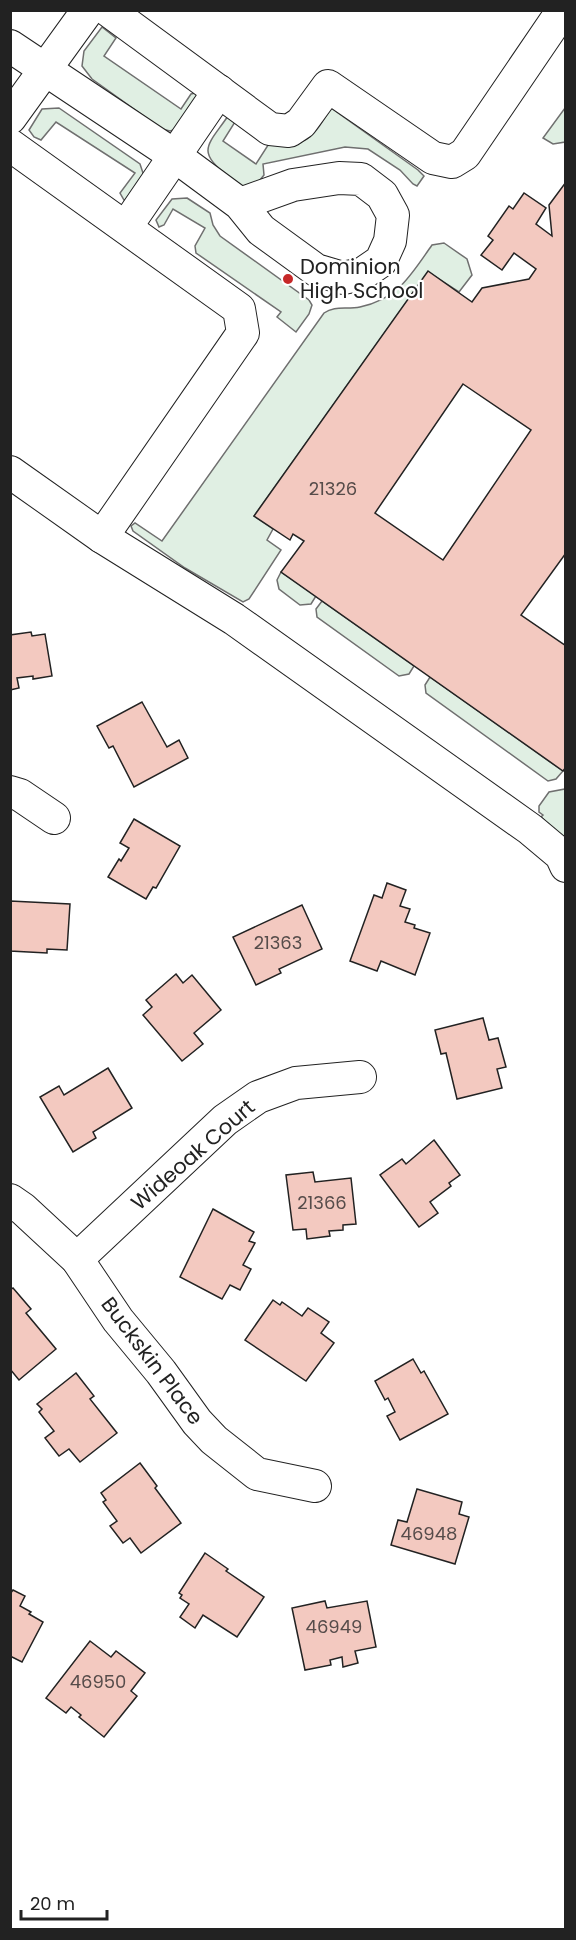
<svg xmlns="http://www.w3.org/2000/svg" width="576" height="1940" viewBox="0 0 576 1940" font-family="Poppins,sans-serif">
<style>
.green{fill:#e0efe3;stroke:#6f6f6f;stroke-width:1.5}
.building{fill:#f3c9c0;stroke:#222;stroke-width:1.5;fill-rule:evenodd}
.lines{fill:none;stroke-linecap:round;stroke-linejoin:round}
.minor-casing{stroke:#222;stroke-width:34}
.minor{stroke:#fff;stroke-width:32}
.poi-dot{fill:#c62828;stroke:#fff;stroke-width:2}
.labels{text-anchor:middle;stroke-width:4.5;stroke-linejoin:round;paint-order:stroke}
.number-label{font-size:18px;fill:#564c4a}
.poi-label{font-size:21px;fill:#222;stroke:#fff;text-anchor:start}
.street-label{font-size:21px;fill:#222;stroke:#fff}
</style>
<rect width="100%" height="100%" fill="#fff"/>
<!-- green -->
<g class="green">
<polygon points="102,27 116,38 104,56 181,109 191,94 195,93 198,94 177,129 170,131 162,129 92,79 82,66 84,51"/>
<polygon points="59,108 140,164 145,179 129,200 124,200 120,193 135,173 56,122 41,140 34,137 29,130 42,109"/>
<path d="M331 108 418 170 424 176 417 186 413 184 400 170 368 149 345 147 263 164 264 175 252 190C242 188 235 181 227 175 195 151 209 144 228 116L235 122 223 141 256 164 270 142C308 148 312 138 331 108Z"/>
<polygon points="565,108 565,142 553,144 543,138"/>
<polygon points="187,198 210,213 213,225 220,236 309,300 312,305 309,314 296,332 277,317 281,312 196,253 195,246 205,228 173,209 164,225 159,227 156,220 172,199"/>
<path d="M444 243 467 259 472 275 459 292 428 272 254 516 273 529 267 540 281 550 249 599 243 602 185 568 133 531 131 526 135 523 162 541 324 313C335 305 347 310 360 307 398 299 410 276 432 245Z"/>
<polygon points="281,572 316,596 311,604 300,605 279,589 277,580"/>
<polygon points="322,601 414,666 409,674 399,676 317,617 316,609"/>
<polygon points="430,677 563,771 556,779 548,781 426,693 425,685"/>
<polygon points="565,789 565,840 541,817 543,815 539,812 539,806 549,792"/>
</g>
<!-- building -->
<g class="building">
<path d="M566 182V553L521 615 566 646V767L563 771 281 572 304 541 293 534 290 540 254 516 428 271 472 302 482 288 529 279 536 269 514 253 502 270 481 255 493 240 488 236 509 206 513 209 524 193 546 208 536 224 552 236 549 205ZM463 384 531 430 443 560 375 513Z"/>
<polygon points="31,632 32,636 45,634 52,676 33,679 33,676 17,678 19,688 10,690 10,635"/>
<polygon points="142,702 167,747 179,740 188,758 134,787 113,746 109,748 97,726"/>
<polygon points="134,819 180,846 156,888 153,887 146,899 108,877 119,859 121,861 129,848 120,843"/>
<polygon points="387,883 406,890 400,906 410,909 405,922 415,925 414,928 430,933 415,975 381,961 377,971 350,961 374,895 382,898"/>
<polygon points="10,901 70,904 67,950 47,949 47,953 10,951"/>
<polygon points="302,905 322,949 279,969 281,973 256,985 233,937"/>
<polygon points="176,974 183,983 192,975 221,1010 194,1033 203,1044 182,1061 143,1015 152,1007 146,1000"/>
<polygon points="483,1018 489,1040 498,1038 506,1067 497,1069 502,1088 457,1099 446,1053 441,1054 435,1030"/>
<polygon points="108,1068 132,1108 93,1132 96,1138 73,1152 40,1097 59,1086 64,1095"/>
<polygon points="434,1140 460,1175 449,1183 451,1186 430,1202 438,1213 419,1227 380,1175 402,1159 406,1164"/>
<polygon points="313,1172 315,1182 351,1178 356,1224 343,1225 343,1230 329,1231 330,1236 307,1239 306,1229 293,1230 286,1175"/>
<polygon points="213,1209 254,1232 249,1241 255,1243 243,1265 251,1269 240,1290 230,1285 222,1299 180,1277"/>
<polygon points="13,1288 31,1309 26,1313 56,1349 19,1380 10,1369 10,1290"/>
<polygon points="273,1300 280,1305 282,1302 302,1316 308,1308 329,1322 321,1333 334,1343 306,1381 245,1340"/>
<polygon points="413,1359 421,1373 424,1371 448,1414 400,1440 387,1416 395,1412 388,1398 385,1400 375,1381"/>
<polygon points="76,1373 94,1396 90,1399 117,1433 80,1462 69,1449 59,1456 45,1438 54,1431 39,1412 42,1409 37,1404"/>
<polygon points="140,1463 157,1486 155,1488 181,1523 141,1553 130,1538 123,1543 110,1526 117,1521 103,1502 106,1500 101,1493"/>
<polygon points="417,1489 462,1502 459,1514 469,1517 455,1564 391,1545 398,1520 407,1522"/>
<polygon points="205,1553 228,1569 226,1571 264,1597 237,1637 203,1615 195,1628 180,1617 189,1604 180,1598 182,1595 179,1593"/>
<polygon points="13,1590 25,1596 20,1606 31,1612 29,1614 43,1622 22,1662 10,1656 10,1594"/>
<polygon points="325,1601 327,1608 367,1601 376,1647 355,1651 358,1663 343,1667 342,1657 330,1660 331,1665 305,1670 292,1608"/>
<polygon points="90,1641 111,1657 116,1651 145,1673 131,1691 137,1696 104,1737 79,1717 81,1715 71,1707 66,1713 46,1698"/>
</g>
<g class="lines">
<defs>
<g id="minor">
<polyline points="108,10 270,129 289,131 301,123 328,86 433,158 452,162 465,154 563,10"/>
<polyline points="10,46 175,156 240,204 261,230 316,270 343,278 362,274 381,261 390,241 393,215 382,195 361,179 339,178 293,185 240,204"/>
<polyline points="10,118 88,10"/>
<polyline points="10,145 239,309 243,333 102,537"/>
<polyline points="126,227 219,91"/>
<polyline points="10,472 102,537 234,619 530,829 561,855 566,866"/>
<polyline points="10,792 20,795 54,818"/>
<polyline points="10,1200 23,1209 77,1259 118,1320 161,1372 197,1422 214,1440 257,1474 315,1486"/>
<polyline points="77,1259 225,1120 258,1097 296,1083 360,1077"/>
</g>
</defs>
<!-- minor casing -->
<use href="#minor" class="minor-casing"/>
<!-- minor -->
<use href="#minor" class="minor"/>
</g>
<!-- markers -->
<circle class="poi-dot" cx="288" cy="279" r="6"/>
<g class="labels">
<!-- number labels -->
<g class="number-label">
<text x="333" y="495">21326</text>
<text x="278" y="949">21363</text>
<text x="322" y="1209">21366</text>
<text x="429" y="1540">46948</text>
<text x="334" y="1633">46949</text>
<text x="98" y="1688">46950</text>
</g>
<!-- poi labels -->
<g class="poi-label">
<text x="300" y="274">Dominion<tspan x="300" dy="24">High School</tspan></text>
</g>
<!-- street labels -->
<g class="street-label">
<text transform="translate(193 1155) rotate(-41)" y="7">Wideoak Court</text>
<text transform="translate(152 1361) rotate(53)" y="7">Buckskin Place</text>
</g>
</g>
<!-- border -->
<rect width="576" height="1940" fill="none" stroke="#222222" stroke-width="24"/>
<!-- scale -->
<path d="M21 1910v9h86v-9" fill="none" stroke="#222222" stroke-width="3"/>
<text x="30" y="1910" font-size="18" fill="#222222" stroke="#ffffff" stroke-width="4.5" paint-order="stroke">20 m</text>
</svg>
